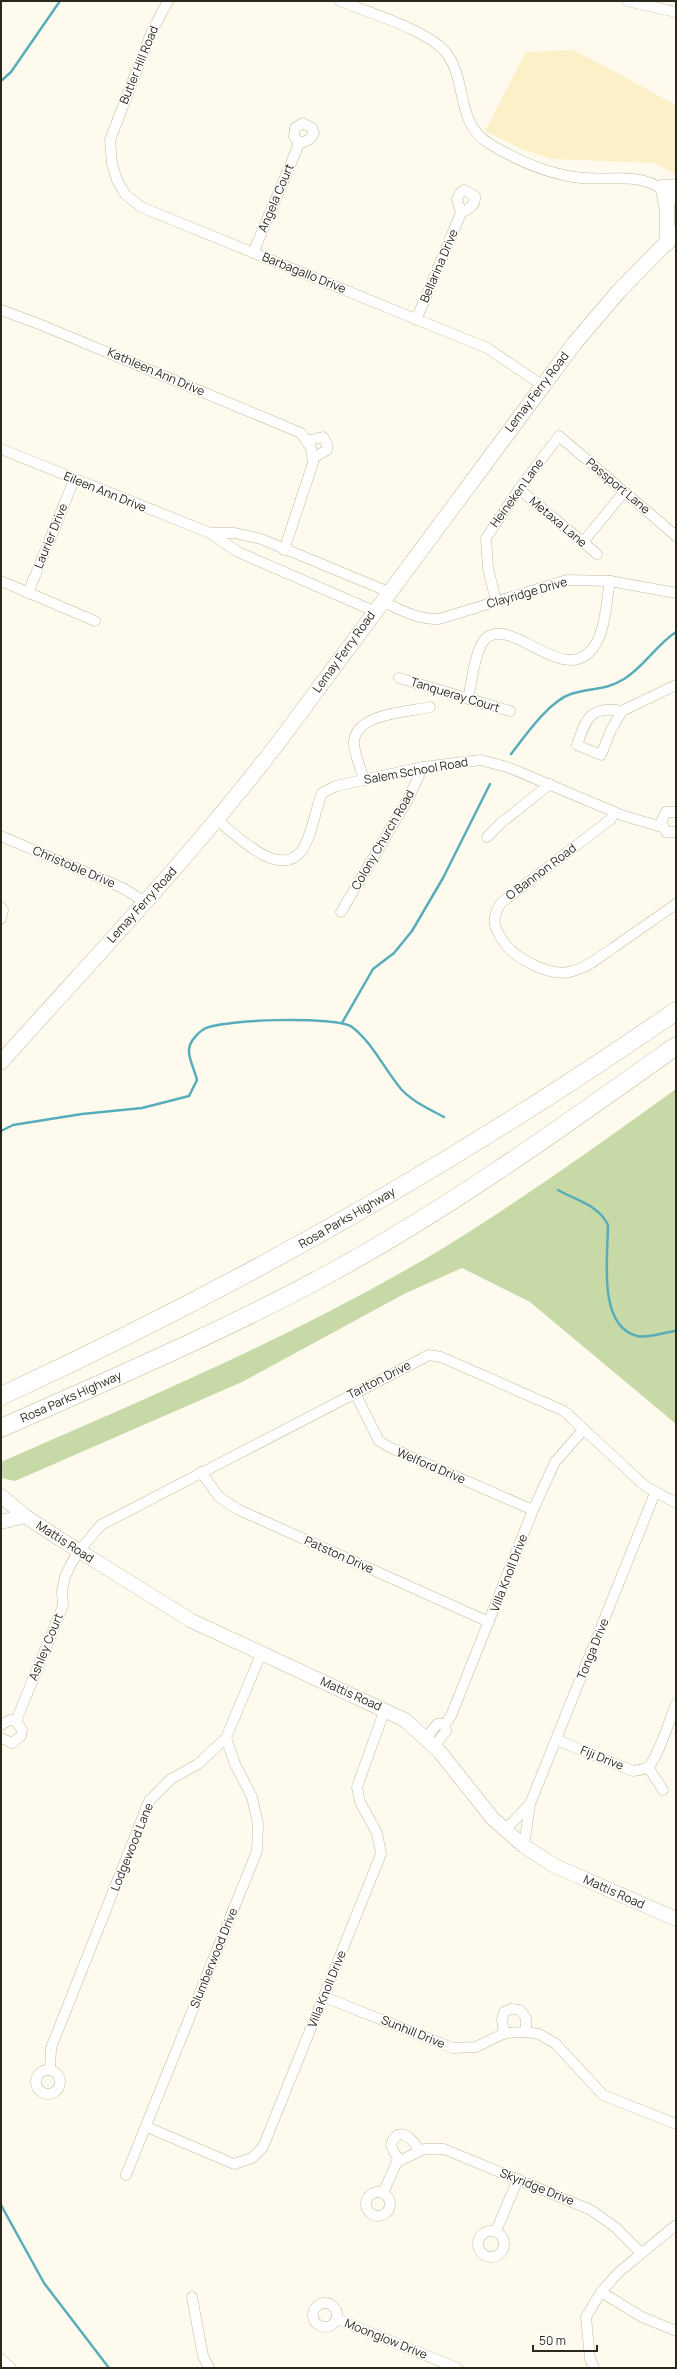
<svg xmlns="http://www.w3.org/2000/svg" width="677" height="2369" viewBox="0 0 677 2369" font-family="Manrope,sans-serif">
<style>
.built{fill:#fbf0c7}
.green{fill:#c7d9a7}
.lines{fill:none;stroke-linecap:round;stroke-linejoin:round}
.stream{stroke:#58adbb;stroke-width:2.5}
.street-casing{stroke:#c3ba9b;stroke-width:11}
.secondary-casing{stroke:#c3ba9b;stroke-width:15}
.primary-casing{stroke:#c3ba9b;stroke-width:16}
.highway-casing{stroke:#c3ba9b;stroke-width:19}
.street{stroke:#fff;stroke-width:10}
.secondary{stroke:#fff;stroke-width:14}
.primary{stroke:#fff;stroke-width:15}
.highway{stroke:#fff;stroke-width:18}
.labels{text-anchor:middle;stroke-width:3;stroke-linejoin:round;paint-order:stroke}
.street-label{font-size:12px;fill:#2b281c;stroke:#fff}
</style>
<rect width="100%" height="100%" fill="#fefbee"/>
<!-- built -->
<polygon class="built" points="574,50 676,105 676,175 654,163 551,159 522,149 485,131 526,52"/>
<!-- green -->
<path class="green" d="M676 1089V1424L530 1302 462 1268 404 1294 242 1382 15 1481 1 1478V1462C152 1396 304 1332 445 1247 524 1198 600 1144 676 1089Z"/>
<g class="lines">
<!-- stream -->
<g class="stream">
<polyline points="1,81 11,72 60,1"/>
<path d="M511 754C525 736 549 701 571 694 592 687 605 691 624 679 644 667 656 645 676 632"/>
<polyline points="342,1023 373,969 394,953 412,931 443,878 490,784"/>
<path d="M1 1131 13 1125 82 1114 142 1108 189 1096 197 1080C195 1070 186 1055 190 1045 192 1039 199 1032 204 1029 221 1019 338 1016 352 1027 372 1042 385 1070 401 1089 413 1102 429 1109 444 1117"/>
<path d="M558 1190C575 1200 599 1205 608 1225 608 1255 597 1326 637 1336 649 1339 663 1332 676 1331"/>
<polyline points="1,2205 44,2283 109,2368"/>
</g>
<defs>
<g id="street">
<polyline points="168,1 152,31 110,140 112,164 117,180 125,194 141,207 487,348 542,385"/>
<path d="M340 1C367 12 431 31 447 54 468 83 455 123 490 144 513 158 542 171 568 176 610 185 640 165 676 200"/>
<polyline points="627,1 676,12"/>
<polyline points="253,253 299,144 310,139 314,133 312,128 303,123 295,128 294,136 299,144"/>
<polyline points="1,310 39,324 301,433 311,448 313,463 284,550"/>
<path d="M416 320 461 213C469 209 476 205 475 196L464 190 460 193 457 199 461 213"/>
<polyline points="306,441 323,437 327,444 327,450 313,458"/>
<polyline points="1,449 210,533 238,552 374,611"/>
<polyline points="519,489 597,554"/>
<polyline points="210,533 235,533 261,539 389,592"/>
<polyline points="583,542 624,492"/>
<polyline points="1,581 95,621"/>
<polyline points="28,593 74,480"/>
<path d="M381 601C401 610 418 620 439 619L567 580 610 581 676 593"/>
<polyline points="496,601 488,568 486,538 519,489 559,436 676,536"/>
<polyline points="399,678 510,711"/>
<path d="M468 699C472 682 473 661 481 645 503 604 562 690 593 648 606 631 606 602 610 581"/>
<path d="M622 711C591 705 586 718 577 745L601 755 611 730 622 711 676 685"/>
<path d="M364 780C361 769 353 752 354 741 357 713 408 712 430 707"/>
<path d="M614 812 611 819 501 903C490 920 494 928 505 944 518 960 552 978 573 971 588 967 601 956 613 948 634 933 655 919 676 904"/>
<polyline points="676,812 666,812 661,822 666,832 676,832"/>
<path d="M217 820C235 834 280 881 302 850 312 836 315 810 322 793L336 786 423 767 481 760 510 768 624 816 662 827"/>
<polyline points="1,836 123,888 145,902"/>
<polyline points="487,837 501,823 550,784"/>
<polyline points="1,907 3,910 1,919"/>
<polyline points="341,912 408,799 423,767"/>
<polyline points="355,1393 379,1441 391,1448 533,1510"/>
<polyline points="201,1472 219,1497 237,1509 489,1622"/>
<polyline points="16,1721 63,1606 62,1591 65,1577 71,1564 79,1551 101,1525 429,1355 441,1357 564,1411 645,1486 676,1503"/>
<polyline points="1,1725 10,1720 16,1721 22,1730 21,1736 12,1743 1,1738"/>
<polyline points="426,1738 437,1724 445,1724"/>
<path d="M557 1740 633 1771C638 1770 644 1770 648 1767 657 1760 671 1716 676 1704"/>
<polyline points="434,1747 446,1731 445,1724 451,1716 533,1510 555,1462 584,1429"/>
<polyline points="648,1767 663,1790"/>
<polyline points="505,1830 530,1804"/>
<polyline points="524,1846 530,1804 655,1493"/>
<polyline points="324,1997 453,2048 476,2047 505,2033 525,2032 539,2034 556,2044 603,2095 676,2124"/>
<polyline points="504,2034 502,2020 504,2012 511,2009 520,2010 526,2018 526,2032"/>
<polyline points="50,2070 51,2048 149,1801 171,1779 198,1764 226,1738 261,1654"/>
<circle cx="48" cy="2082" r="12"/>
<polyline points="147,2127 234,2164 252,2158 263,2147 381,1854 377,1833 360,1802 357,1787 385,1709"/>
<path d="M399 2161 391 2146C396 2124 413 2137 419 2151"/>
<polyline points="126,2175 257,1851 258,1824 252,1797 235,1764 226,1738"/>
<circle cx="378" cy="2204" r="12"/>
<polyline points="383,2193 397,2162 424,2149 444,2149 591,2210 615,2227 641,2253"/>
<circle cx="491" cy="2244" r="13"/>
<polyline points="496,2231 518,2179"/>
<polyline points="601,2292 642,2317 676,2331"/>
<polyline points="192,2297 203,2356 209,2368"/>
<circle cx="325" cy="2315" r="12"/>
<polyline points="337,2319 457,2368"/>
<polyline points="1,2359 11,2368"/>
<polyline points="594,2368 590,2359 586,2317 601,2292 619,2272 676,2225"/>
</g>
<g id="secondary">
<polyline points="1,1496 25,1516 60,1539 192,1621 405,1720 439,1751 493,1819 524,1846 555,1866 676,1919"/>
<polyline points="1,1522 25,1516"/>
</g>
<g id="primary">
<polyline points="667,243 667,208 663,187 676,187"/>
<path d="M1 1062C95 957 192 855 278 743L574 344 619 291 676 233"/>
</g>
<g id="highway">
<path d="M1 1396C236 1287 463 1159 676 1011"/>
<path d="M1 1428C109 1380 219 1333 323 1277 447 1210 561 1128 676 1046"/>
</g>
</defs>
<!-- street casing -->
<use href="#street" class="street-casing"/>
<!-- secondary casing -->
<use href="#secondary" class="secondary-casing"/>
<!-- primary casing -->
<use href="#primary" class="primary-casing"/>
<!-- highway casing -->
<use href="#highway" class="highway-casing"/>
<!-- street -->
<use href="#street" class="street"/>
<!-- secondary -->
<use href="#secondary" class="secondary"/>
<!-- primary -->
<use href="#primary" class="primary"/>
<!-- highway -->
<use href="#highway" class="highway"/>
</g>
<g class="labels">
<!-- street labels -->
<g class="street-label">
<text transform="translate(139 65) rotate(-68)" y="4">Butler Hill Road</text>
<text transform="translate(276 198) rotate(-67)" y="4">Angela Court</text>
<text transform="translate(439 266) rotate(-67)" y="4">Bellarina Drive</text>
<text transform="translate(304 273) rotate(22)" y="4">Barbagallo Drive</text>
<text transform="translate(156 372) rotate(23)" y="4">Kathleen Ann Drive</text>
<text transform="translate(537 392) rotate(-53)" y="4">Lemay Ferry Road</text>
<text transform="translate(618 486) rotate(40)" y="4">Passport Lane</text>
<text transform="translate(105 492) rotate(22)" y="4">Eileen Ann Drive</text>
<text transform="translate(517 493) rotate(-54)" y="4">Heineken Lane</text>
<text transform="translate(558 522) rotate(40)" y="4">Metaxa Lane</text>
<text transform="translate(51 536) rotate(-68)" y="4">Laurier Drive</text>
<text transform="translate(527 593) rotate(-16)" y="4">Clayridge Drive</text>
<text transform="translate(344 652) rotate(-54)" y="4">Lemay Ferry Road</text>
<text transform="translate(455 695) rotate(17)" y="4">Tanqueray Court</text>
<text transform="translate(416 771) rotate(-10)" y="4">Salem School Road</text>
<text transform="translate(383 840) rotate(-60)" y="4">Colony Church Road</text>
<text transform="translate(74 867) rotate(23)" y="4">Christoble Drive</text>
<text transform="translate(541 872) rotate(-37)" y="4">O Bannon Road</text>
<text transform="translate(142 905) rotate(-48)" y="4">Lemay Ferry Road</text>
<text transform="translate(347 1218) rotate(-30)" y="4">Rosa Parks Highway</text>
<text transform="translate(379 1380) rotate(-27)" y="4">Tarlton Drive</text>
<text transform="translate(71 1397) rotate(-24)" y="4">Rosa Parks Highway</text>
<text transform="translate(431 1466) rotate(23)" y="4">Welford Drive</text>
<text transform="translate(65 1542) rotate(33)" y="4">Mattis Road</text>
<text transform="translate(339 1555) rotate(24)" y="4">Patston Drive</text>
<text transform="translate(509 1573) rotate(-69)" y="4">Villa Knoll Drive</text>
<text transform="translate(46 1647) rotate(-68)" y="4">Ashley Court</text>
<text transform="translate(593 1649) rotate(-68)" y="4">Tonga Drive</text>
<text transform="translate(351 1694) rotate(24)" y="4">Mattis Road</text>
<text transform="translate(602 1758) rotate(22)" y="4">Fiji Drive</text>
<text transform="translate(132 1847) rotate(-68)" y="4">Lodgewood Lane</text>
<text transform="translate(614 1892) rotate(24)" y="4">Mattis Road</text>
<text transform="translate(214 1958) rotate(-68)" y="4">Slumberwood Drive</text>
<text transform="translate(327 1989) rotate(-68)" y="4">Villa Knoll Drive</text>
<text transform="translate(413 2032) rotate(22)" y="4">Sunhill Drive</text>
<text transform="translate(537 2187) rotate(22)" y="4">Skyridge Drive</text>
<text transform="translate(386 2339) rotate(22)" y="4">Moonglow Drive</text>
</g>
</g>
<!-- border -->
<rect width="677" height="2369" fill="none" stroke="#2b281c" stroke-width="4"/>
<!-- scale -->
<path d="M533 2345v6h64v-6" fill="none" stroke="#2b281c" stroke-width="2"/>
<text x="539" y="2345" font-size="12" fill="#2b281c" stroke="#ffffff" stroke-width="3" paint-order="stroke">50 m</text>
</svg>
